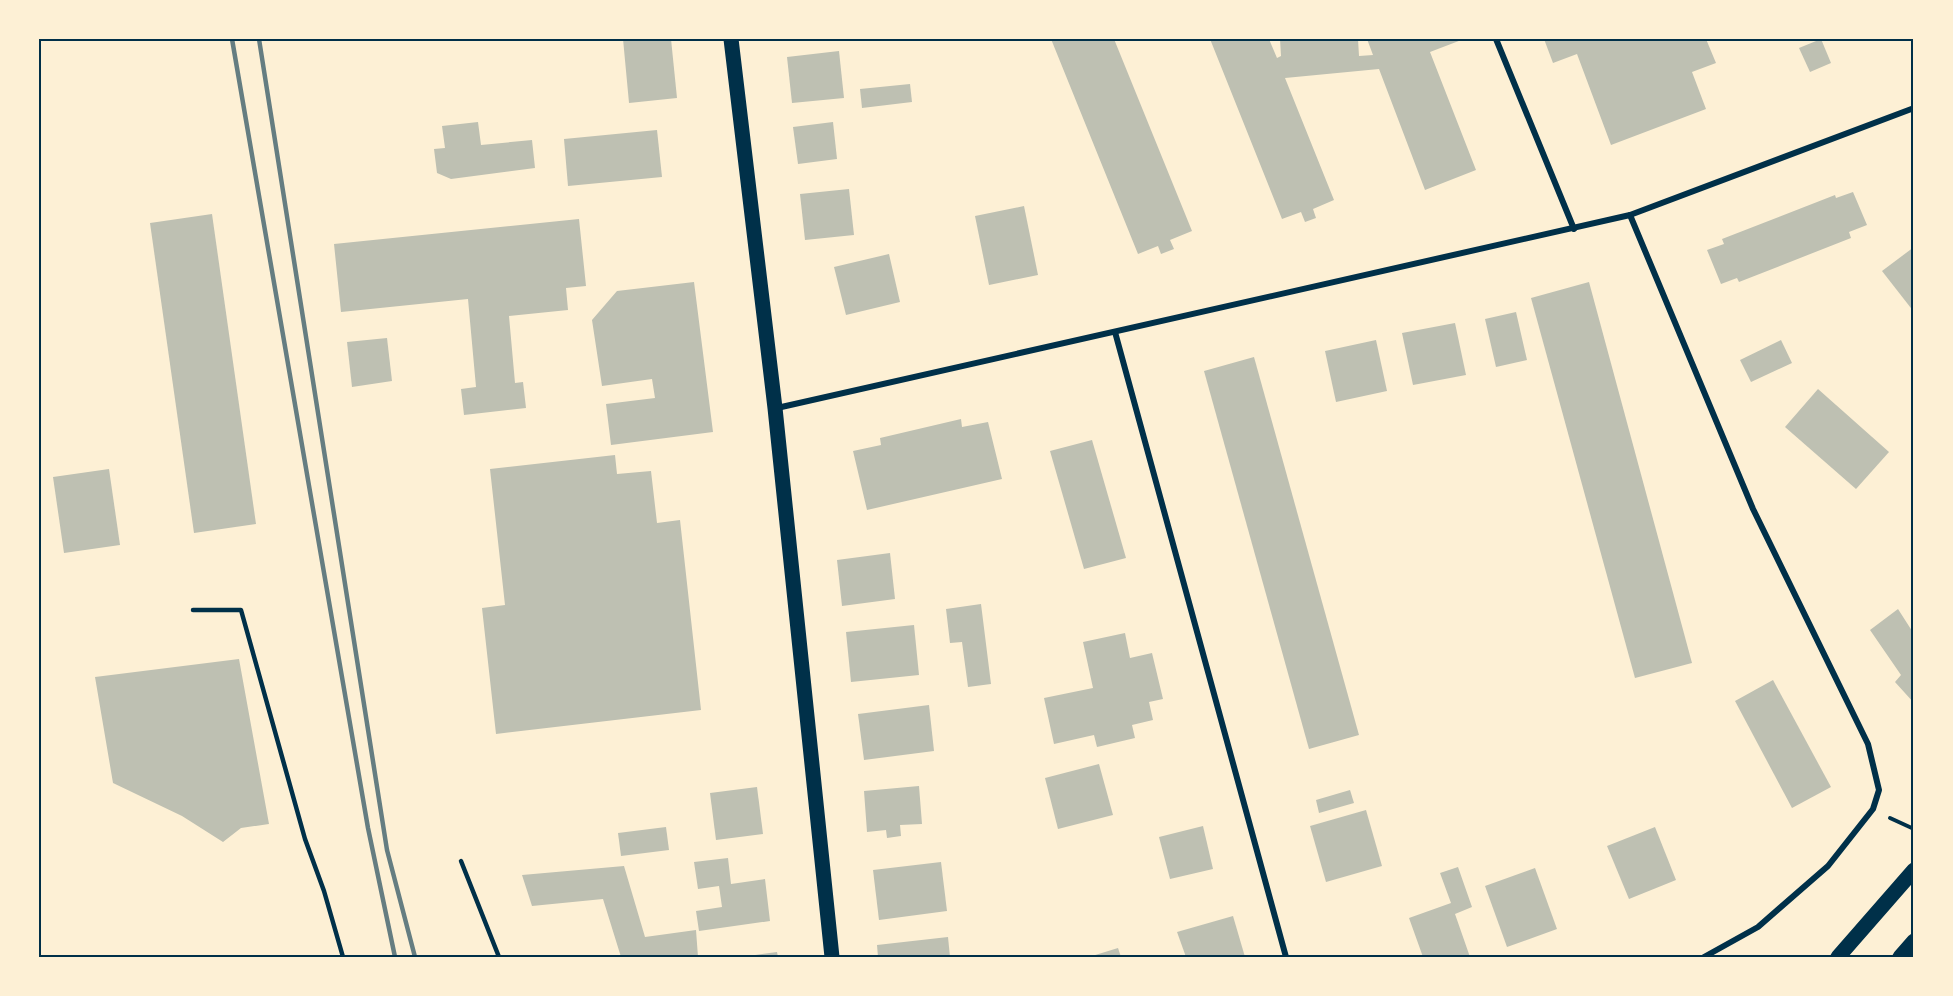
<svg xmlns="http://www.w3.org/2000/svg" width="1953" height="996" viewBox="0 0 1953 996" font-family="'Exo 2',sans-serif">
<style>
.building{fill:#bec0b2}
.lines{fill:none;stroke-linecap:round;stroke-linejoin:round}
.path{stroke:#003049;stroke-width:4}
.service{stroke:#003049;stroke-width:4.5}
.minor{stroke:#003049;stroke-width:6}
.primary{stroke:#003049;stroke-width:15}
.rail{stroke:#657d81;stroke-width:4.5}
.neatline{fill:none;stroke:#003049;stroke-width:2}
</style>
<rect width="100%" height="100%" fill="#fdf0d5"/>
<!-- building -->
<g class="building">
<polygon points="623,39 671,39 677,98 629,103"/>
<polygon points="1051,39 1114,39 1192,231 1170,240 1174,249 1161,254 1158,246 1138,254"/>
<polygon points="1210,39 1269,39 1277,58 1281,56 1280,39 1358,39 1359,56 1373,55 1367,39 1464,39 1430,52 1476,170 1425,190 1379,69 1285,78 1334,200 1313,209 1316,218 1305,222 1301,212 1282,219"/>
<polygon points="1544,39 1706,39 1716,63 1692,72 1706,109 1611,145 1577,54 1553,63"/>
<polygon points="1821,39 1831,63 1810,72 1799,48"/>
<polygon points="839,51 844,98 792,103 787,57"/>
<polygon points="910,84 912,102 862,108 860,89"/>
<polygon points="478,122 481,145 532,140 535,168 451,179 437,173 434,149 445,148 442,126"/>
<polygon points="833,122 837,159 798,164 793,127"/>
<polygon points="657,130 662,177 568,186 564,139"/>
<polygon points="849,189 854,235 805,240 800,194"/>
<polygon points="1853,192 1867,225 1849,232 1851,238 1739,282 1737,278 1721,284 1707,250 1724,244 1722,239 1835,195 1836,198"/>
<polygon points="1024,206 1038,275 989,285 975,216"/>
<polygon points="212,214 256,524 194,533 150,223"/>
<polygon points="579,219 586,286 566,288 568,310 509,316 515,383 523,382 526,408 464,415 461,389 476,387 468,299 341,312 334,244"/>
<polygon points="1914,247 1914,312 1882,271"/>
<polygon points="889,254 900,302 846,315 834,267"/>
<polygon points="694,282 713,432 611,445 606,404 655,398 652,379 602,386 592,320 617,291"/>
<polygon points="1589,282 1692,663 1635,678 1531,298"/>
<polygon points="1516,312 1527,360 1496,367 1485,319"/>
<polygon points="1455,323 1466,375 1413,385 1402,333"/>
<polygon points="387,338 392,381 352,387 347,342"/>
<polygon points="1376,340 1387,391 1336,402 1325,351"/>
<polygon points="1781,340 1792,363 1751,382 1740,360"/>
<polygon points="1254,357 1359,735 1309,749 1204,371"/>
<polygon points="1818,389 1889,452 1856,489 1785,427"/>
<polygon points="961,419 962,427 988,422 1002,479 867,510 853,451 881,445 880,438"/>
<polygon points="1092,440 1126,558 1084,569 1050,451"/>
<polygon points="615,455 617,474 651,471 657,523 680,520 701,710 496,734 482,608 505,605 490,469"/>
<polygon points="109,469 120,545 64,553 53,477"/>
<polygon points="890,553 895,599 842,606 837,560"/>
<polygon points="981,604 991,684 968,687 962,642 950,643 946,609"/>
<polygon points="1898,609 1914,634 1914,703 1895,682 1901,675 1870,630"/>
<polygon points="914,625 919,675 851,682 846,632"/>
<polygon points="1125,633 1130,658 1152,653 1163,699 1149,702 1153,720 1132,725 1135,738 1097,747 1094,735 1054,744 1044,698 1093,688 1083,642"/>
<polygon points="239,659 269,824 241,828 223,842 182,816 113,783 95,677"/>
<polygon points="1773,680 1831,787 1792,808 1735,701"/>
<polygon points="929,705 934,751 864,760 858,714"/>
<polygon points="1099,764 1113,815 1058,829 1045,778"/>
<polygon points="919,786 922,824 900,825 901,836 887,838 886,830 867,832 864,791"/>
<polygon points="757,787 763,834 716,840 710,793"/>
<polygon points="1350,790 1354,803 1319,813 1316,800"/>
<polygon points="1366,810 1382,866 1326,882 1310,826"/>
<polygon points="1203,826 1213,869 1170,879 1159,837"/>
<polygon points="666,827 669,850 621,856 618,833"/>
<polygon points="1655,827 1676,880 1629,899 1607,846"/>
<polygon points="728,858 731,884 765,879 770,921 699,931 696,911 722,907 719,886 698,889 694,862"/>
<polygon points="941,862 947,911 879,920 873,870"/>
<polygon points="624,866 645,937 696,930 698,957 621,957 603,899 532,906 522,875"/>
<polygon points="1458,867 1472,907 1455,914 1470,957 1423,957 1409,918 1451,903 1440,873"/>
<polygon points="1535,868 1557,929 1507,947 1485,886"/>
<polygon points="1233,916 1245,957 1186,957 1177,932"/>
<polygon points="948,937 950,957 878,957 877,945"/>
<polygon points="1118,948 1121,957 1092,957 1092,956"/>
<polygon points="777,952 778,957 748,957 748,956"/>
</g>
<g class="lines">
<!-- path -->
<polyline class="path" points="1890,818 1914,829"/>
<!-- service -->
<g class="service">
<polyline points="193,610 241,610 305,839 324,891 343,957"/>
<polyline points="461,861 499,957"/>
</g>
<!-- minor -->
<g class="minor">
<polyline points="1496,39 1574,229"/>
<polyline points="1630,215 1753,509 1868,744 1879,790 1873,809 1828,866 1758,927 1704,957"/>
<polyline points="1115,332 1286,957"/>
<polyline points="777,408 1630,215 1914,108"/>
</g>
<!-- primary -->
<g class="primary">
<polyline points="731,39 775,408 832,957"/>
<polyline points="1838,957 1914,870"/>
<polyline points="1900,957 1914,941"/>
</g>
<!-- rail -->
<g class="rail">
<polyline points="232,39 368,828 395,957"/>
<polyline points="259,39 387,850 415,957"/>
</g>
</g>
<!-- border -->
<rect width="1953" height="996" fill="none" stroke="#fdf0d5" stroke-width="81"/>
<rect x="40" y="40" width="1872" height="916" class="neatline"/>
</svg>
